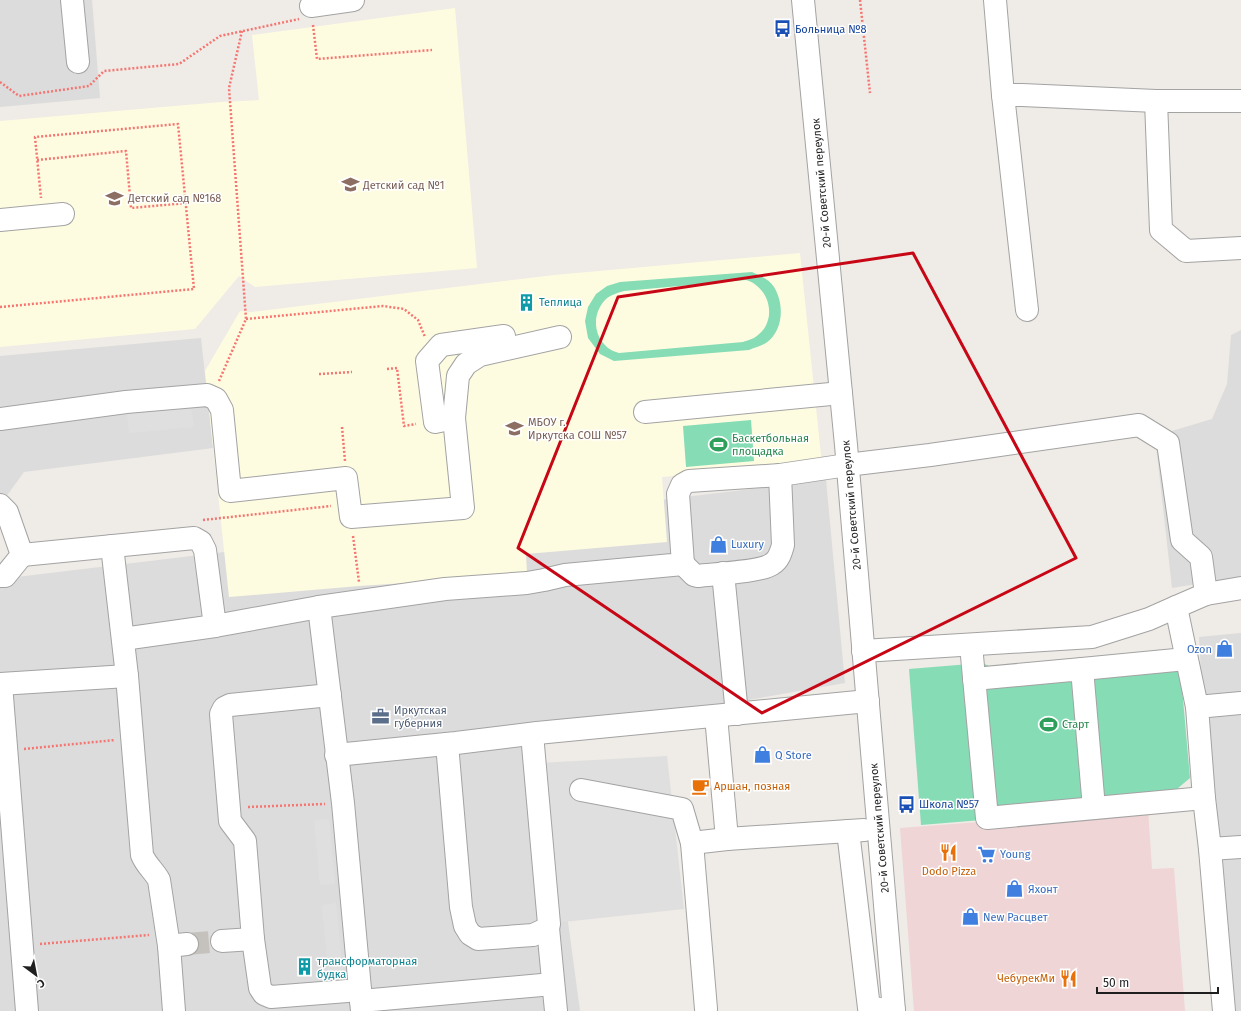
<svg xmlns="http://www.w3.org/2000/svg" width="1241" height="1011" viewBox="0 0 1241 1011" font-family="'Fira Sans',sans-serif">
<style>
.residential{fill:#dddcdc}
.commercial{fill:#efd5d6}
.education{fill:#fefce0}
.pitch{fill:#86dcb5;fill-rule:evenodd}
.parking{fill:#dfdfdf}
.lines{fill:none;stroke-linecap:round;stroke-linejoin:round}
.minor-tunnel{stroke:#c5c2be;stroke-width:22;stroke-dasharray:22 11;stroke-linecap:butt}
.minor-casing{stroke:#a3a3a3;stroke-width:24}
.path{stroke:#f57571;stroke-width:2.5;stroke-dasharray:2 2;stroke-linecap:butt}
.minor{stroke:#fff;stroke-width:22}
.marked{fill:none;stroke:#c70715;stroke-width:3;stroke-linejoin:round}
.labels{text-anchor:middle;stroke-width:3;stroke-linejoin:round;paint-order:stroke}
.transit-label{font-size:11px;fill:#164399;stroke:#fff;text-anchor:start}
.street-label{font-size:11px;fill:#1f1f1f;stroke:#fff}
.education-label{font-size:11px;fill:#785e54;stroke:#fff;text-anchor:start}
.culture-label{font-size:11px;fill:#0d838f;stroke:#fff;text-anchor:start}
.leisure-label{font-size:11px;fill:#27864d;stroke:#fff;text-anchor:start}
.shop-label{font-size:11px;fill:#366cbe;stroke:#fff;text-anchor:start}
.service-label{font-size:11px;fill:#4e5e75;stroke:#fff;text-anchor:start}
.food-label{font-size:11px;fill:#c56008;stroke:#fff;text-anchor:start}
</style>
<rect width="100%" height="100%" fill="#efebe6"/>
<!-- residential -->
<g class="residential">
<polygon points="0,0 92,0 100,98 0,107"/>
<polygon points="1241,330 1241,577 1172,588 1155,436 1212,419 1227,384 1231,335"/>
<polygon points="201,338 213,448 24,472 0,505 0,356"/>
<polygon points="826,480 845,683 543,736 580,1011 0,1011 0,579"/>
<polygon points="1241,633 1241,1011 1220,1011 1199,637"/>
</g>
<!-- commercial -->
<polygon class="commercial" points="1148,809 1152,869 1174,868 1185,1011 914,1011 900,828"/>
<!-- education -->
<g class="education">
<polygon points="455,8 477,268 255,287 239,276 195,329 0,347 0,121 221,102 259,100 252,35"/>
<polygon points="800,253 822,465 662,477 667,542 526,554 527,575 359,586 229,597 205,371 240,311 251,312 554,275"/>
</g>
<!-- pitch -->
<g class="pitch">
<path d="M752 272C760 276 769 279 774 287 785 305 783 331 766 343 761 346 754 348 749 350L614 361 600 354 588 338 585 321 588 307 596 294 607 286 620 282ZM746 280C750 281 754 283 757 286 772 298 774 323 758 335 754 339 748 340 743 342L619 353C615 352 611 350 608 348 593 336 592 314 605 300 610 295 617 293 624 291Z"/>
<polygon points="751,420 754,461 686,467 683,426"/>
<polygon points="1179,654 1190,778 1177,789 1178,804 921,825 909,669 982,663 999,670"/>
</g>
<!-- parking -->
<g class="parking">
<polygon points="189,397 194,427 129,433 126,402"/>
<polygon points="667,756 684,909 554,923 540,763"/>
<polygon points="329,819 335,884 320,885 314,820"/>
<polygon points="336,903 343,971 328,972 322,905"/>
</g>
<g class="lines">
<!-- minor-tunnel -->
<polyline class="minor-tunnel" points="187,944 222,941"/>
<defs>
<g id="minor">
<polyline points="72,0 78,62"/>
<polyline points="803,0 846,445 894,1011"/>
<polyline points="995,0 1003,95 1027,310"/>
<polyline points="311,6 353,0"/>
<polyline points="1003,95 1022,95 1156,101 1241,101"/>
<polyline points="1156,101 1161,230 1186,251 1241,248"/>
<polyline points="0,220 63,214"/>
<polyline points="645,412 841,393"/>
<polyline points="454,418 435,422 427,361 441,345 504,336"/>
<polyline points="0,419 126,402 207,395 216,399 222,410 230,491 346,478 351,517 463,508 454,418 458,376 466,364 480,355 560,337"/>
<polyline points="0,505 7,512 22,555 5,576 0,576"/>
<path d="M112 546 127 676 142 855C146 865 154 871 159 880L169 946 174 1011"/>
<polyline points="22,555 194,538 201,542 205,550 215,626"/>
<path d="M683 564 694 575 698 576C714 574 761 572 772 564 779 560 781 552 783 545L780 475"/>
<polyline points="723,573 737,714"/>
<polyline points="319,607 343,803 362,1011"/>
<polyline points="1176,607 1206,594 1241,588"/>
<polyline points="123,639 215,626 319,607 445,589 527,583 544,580 565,575 683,564 678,494 682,485 689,481 780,475 847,465 930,455 1139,425 1168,443 1182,540 1201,557 1206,594"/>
<polyline points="971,645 987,818 1204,798"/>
<polyline points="863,651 1092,637 1149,619 1176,607 1197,707 1241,703"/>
<polyline points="1082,669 1186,659"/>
<polyline points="974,679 1082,669 1094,808"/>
<polyline points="0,684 127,676"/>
<polyline points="1,684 27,1011"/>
<polyline points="330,695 230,705 224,708 221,714 230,821 245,841 253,939 260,988 264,994 271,997 360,990"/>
<polyline points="1197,707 1204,798 1210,849 1241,847"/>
<polyline points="716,716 727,839"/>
<polyline points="447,744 461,907 465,926 470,934 478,939 533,935 548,928 549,924 532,734"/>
<polyline points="336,755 456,743 537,733 868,701"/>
<polyline points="581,790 682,809 692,843 706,1009"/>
<polyline points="848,831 869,1008 894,1010"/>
<polyline points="692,843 727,839 864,830"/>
<polyline points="1210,849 1224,1011"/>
<polyline points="548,928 556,1011"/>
<polyline points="222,941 253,939"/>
<polyline points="169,946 187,944"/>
<polyline points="361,1001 553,984"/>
</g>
</defs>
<!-- minor casing -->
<use href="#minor" class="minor-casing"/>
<!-- path -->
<g class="path">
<polyline points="860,0 870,93"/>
<polyline points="313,25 317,59 432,50"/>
<polyline points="0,82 19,96 89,86 104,71 179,64 220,36 299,19"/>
<polyline points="37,160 126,151 131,208 186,203"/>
<polyline points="0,307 194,289 178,124 35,137 41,198"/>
<polyline points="246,319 383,306 404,309 418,320 425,337"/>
<polyline points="387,369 397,368 404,426 416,424"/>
<polyline points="319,374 352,372"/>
<polyline points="219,381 246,319 229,88 242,31"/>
<polyline points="342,427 345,461"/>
<polyline points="203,520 331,506"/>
<polyline points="353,536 359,582"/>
<polyline points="24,749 115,740"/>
<polyline points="248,807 325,804"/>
<polyline points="40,944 149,935"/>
</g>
<!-- minor -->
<use href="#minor" class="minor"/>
</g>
<!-- marked area -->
<path class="marked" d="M913 253 1076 558 762 713 518 548 618 297Z"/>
<!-- icons -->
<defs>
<symbol id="bus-bare" viewBox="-9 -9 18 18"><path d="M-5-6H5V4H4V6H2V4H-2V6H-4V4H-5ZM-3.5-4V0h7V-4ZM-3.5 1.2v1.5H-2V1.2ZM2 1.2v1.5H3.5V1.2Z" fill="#1a4fb4" stroke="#fff" stroke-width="2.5" paint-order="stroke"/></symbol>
<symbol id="school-bare" viewBox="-9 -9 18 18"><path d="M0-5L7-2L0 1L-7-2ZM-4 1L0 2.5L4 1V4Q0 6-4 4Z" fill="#8d6e63" stroke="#fff" stroke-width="2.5" paint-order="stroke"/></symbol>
<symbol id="building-bare" viewBox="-9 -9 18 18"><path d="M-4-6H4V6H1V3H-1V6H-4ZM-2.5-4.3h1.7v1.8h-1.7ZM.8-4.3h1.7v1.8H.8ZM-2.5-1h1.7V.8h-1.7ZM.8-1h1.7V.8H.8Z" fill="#0f9aa8" stroke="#fff" stroke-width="2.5" paint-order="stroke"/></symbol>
<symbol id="stadium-bare" viewBox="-9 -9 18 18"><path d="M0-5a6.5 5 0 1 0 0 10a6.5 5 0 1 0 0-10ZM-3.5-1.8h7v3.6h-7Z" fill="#2e9e5b" stroke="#fff" stroke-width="2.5" paint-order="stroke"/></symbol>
<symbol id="shop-bare" viewBox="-9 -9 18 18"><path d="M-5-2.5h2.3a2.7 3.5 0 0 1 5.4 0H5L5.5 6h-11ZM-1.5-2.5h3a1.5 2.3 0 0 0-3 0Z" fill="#3f7fe0" stroke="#fff" stroke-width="2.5" paint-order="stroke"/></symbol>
<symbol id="office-bare" viewBox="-9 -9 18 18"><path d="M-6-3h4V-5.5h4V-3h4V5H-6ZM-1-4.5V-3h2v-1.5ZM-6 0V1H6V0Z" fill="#5c6f8a" stroke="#fff" stroke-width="2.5" paint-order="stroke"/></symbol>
<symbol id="cafe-bare" viewBox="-9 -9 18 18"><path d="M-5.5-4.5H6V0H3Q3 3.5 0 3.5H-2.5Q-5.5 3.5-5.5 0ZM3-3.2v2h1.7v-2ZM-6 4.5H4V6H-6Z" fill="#e8710a" stroke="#fff" stroke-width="2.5" paint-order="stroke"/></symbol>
<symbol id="restaurant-bare" viewBox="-9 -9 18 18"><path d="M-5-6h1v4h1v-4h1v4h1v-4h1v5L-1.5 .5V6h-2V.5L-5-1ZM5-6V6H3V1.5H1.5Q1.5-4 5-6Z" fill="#e8710a" stroke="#fff" stroke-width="2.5" paint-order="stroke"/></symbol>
<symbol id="supermarket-bare" viewBox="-9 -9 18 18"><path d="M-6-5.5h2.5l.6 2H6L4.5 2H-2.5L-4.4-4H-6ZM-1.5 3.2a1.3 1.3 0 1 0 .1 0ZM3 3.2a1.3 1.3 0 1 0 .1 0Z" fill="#3f7fe0" stroke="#fff" stroke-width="2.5" paint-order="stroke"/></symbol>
</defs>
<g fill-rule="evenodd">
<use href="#bus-bare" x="770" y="16" width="25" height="25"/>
<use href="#school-bare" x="338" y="172" width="25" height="25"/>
<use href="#school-bare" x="102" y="186" width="25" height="25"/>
<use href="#building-bare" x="514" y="290" width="25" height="25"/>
<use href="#school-bare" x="502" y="416" width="25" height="25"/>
<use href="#stadium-bare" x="706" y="432" width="25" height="25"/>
<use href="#shop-bare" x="706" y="532" width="25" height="25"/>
<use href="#shop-bare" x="1212" y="636" width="25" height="25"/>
<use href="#office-bare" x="368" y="704" width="25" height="25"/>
<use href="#stadium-bare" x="1036" y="712" width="25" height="25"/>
<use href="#shop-bare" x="750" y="742" width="25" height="25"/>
<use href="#cafe-bare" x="688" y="774" width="25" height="25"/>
<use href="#bus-bare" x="894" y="792" width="25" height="25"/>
<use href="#restaurant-bare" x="936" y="840" width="25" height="25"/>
<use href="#supermarket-bare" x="974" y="842" width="25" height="25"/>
<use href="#shop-bare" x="1002" y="876" width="25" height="25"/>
<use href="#shop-bare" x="958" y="904" width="25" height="25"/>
<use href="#building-bare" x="292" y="954" width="25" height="25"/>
<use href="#restaurant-bare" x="1056" y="966" width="25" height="25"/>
</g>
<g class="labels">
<!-- transit labels -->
<g class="transit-label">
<text x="795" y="33">Больница №8</text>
<text x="919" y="808">Школа №57</text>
</g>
<!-- street labels -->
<g class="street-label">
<text transform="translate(821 183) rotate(-95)" y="4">20-й Советский переулок</text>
<text transform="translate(851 505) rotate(-95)" y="4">20-й Советский переулок</text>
<text transform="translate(879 828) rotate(-95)" y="4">20-й Советский переулок</text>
</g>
<!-- education labels -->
<g class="education-label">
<text x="363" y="189">Детский сад №1</text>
<text x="128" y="202">Детский сад №168</text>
<text x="528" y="426">МБОУ г.<tspan x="528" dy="13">Иркутска СОШ №57</tspan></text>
</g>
<!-- culture labels -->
<g class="culture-label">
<text x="539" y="306">Теплица</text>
<text x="317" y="965">трансформаторная<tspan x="317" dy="13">будка</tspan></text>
</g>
<!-- leisure labels -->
<g class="leisure-label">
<text x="732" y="442">Баскетбольная<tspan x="732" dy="13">площадка</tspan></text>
<text x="1062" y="728">Старт</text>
</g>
<!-- shop labels -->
<g class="shop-label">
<text x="731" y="548">Luxury</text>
<text x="1212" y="653" text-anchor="end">Ozon</text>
<text x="775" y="759">Q Store</text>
<text x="1000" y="858">Young</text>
<text x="1028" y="893">Яхонт</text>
<text x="983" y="921">New Расцвет</text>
</g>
<!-- service labels -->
<g class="service-label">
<text x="394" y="714">Иркутская<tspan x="394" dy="13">губерния</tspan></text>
</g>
<!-- food labels -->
<g class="food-label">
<text x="714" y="790">Аршан, позная</text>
<text x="949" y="875" text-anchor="middle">Dodo Pizza</text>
<text x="1055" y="982" text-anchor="end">ЧебурекМи</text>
</g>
</g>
<!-- north arrow -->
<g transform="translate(36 975) rotate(148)" stroke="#ffffff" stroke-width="3" paint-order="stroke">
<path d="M0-3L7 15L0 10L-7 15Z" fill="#1f1f1f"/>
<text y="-6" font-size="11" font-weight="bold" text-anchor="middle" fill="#1f1f1f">С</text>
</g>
<!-- scale -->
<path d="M1097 987v6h121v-6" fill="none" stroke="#1f1f1f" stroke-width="2"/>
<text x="1103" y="987" font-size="12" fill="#1f1f1f" stroke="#ffffff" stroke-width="3" paint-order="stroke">50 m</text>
</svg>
